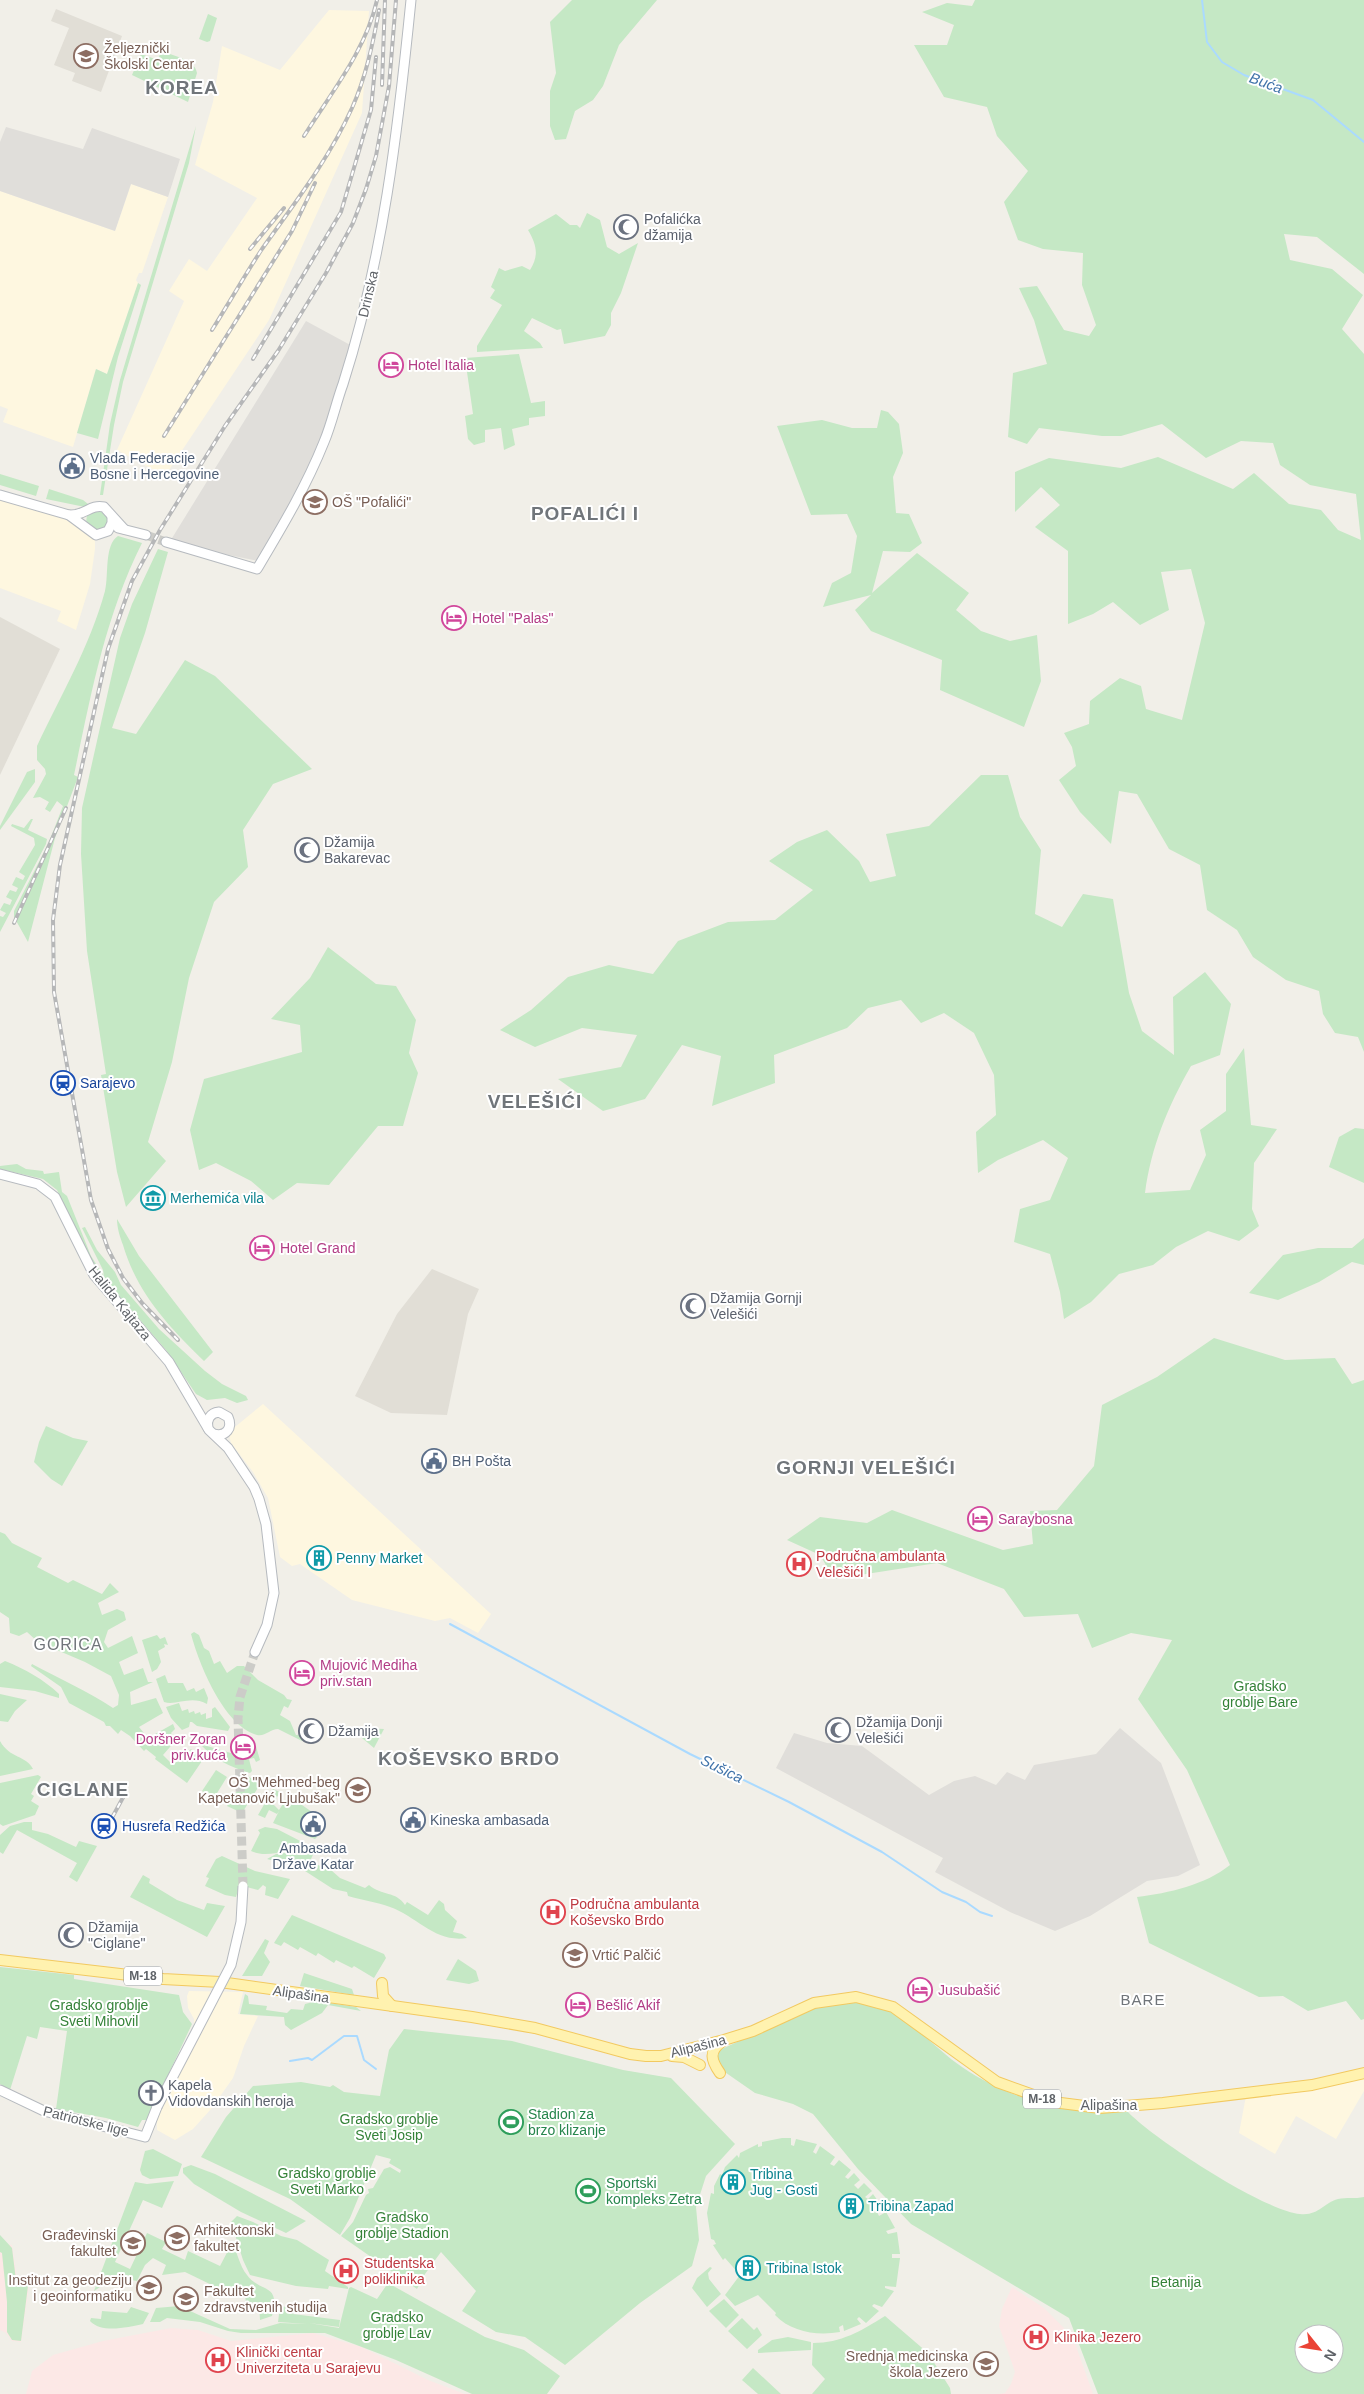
<svg xmlns="http://www.w3.org/2000/svg" width="1364" height="2394" viewBox="0 0 1364 2394" font-family="Helvetica,sans-serif">
<style>
.commercial{fill:#fef7e0}
.industrial{fill:#e0deda}
.education{fill:#e1ded6}
.medical{fill:#fce8e6}
.green{fill:#c5e8c5;fill-rule:evenodd}
.lines{fill:none;stroke-linecap:round;stroke-linejoin:round}
.stream{stroke:#aadaff;stroke-width:2}
.secondary-tunnel{stroke:#ccccc8;stroke-width:9;stroke-dasharray:9 4.5;stroke-linecap:butt}
.secondary-casing{stroke:#b6babf;stroke-width:11}
.primary-casing{stroke:#f2c960;stroke-width:12}
.secondary{stroke:#fff;stroke-width:9}
.primary{stroke:#fff2af;stroke-width:10}
.rail-casing{stroke:#b6b7b8;stroke-width:4}
.rail{stroke:#fff;stroke-width:2;stroke-dasharray:5.5;stroke-linecap:butt}
.secondary-bridge-casing{stroke:#b6babf;stroke-width:11;stroke-linecap:butt}
.secondary-bridge{stroke:#fff;stroke-width:9}
.labels{text-anchor:middle;stroke-width:4;stroke-linejoin:round;paint-order:stroke}
.shield{fill:#fff;stroke:#8f9295;stroke-width:1}
.shield-label{font-size:12px;font-weight:bold;fill:#5f6368}
.education-label{font-size:14px;fill:#785e54;stroke:#fff;text-anchor:start}
.worship-label{font-size:14px;fill:#5b616d;stroke:#fff;text-anchor:start}
.street-label{font-size:14px;fill:#5f6368;stroke:#fff}
.hotel-label{font-size:14px;fill:#b23c85;stroke:#fff;text-anchor:start}
.service-label{font-size:14px;fill:#4e5e75;stroke:#fff;text-anchor:start}
.transit-label{font-size:14px;fill:#164399;stroke:#fff;text-anchor:start}
.culture-label{font-size:14px;fill:#0d838f;stroke:#fff;text-anchor:start}
.health-label{font-size:14px;fill:#be3a42;stroke:#fff;text-anchor:start}
.park-label{font-size:14px;fill:#348238;stroke:#fff}
.leisure-label{font-size:14px;fill:#27864d;stroke:#fff;text-anchor:start}
.water-label{font-size:15px;font-style:italic;fill:#4174aa;stroke:#fff}
.neighbourhood-label{font-size:15px;letter-spacing:1px;fill:#70757a;stroke:#fff}
.quarter-label{font-size:16px;letter-spacing:1px;fill:#70757a;stroke:#fff}
.district-label{font-size:19px;font-weight:bold;letter-spacing:1px;fill:#70757a;stroke:#fff}
</style>
<rect width="100%" height="100%" fill="#f1efe8"/>
<!-- commercial -->
<g class="commercial">
<polygon points="329,10 369,11 362,113 269,320 165,476 117,450 184,301 169,291 189,259 207,271 257,198 195,165 213,102 222,46 280,70"/>
<polygon points="131,184 168,197 142,273 139,273 136,280 138,283 107,374 96,369 73,447 3,422 8,409 0,406 0,191 115,231"/>
<polygon points="0,495 69,516 91,534 95,540 95,549 90,584 76,630 57,621 61,611 0,588"/>
<polygon points="263,1404 491,1614 478,1633 450,1618 435,1621 352,1600 300,1564 292,1566 280,1557 268,1498 253,1472 231,1443 229,1435 230,1431"/>
<polygon points="189,1991 243,1992 238,2014 258,2016 244,2046 233,2078 211,2109 193,2129 175,2140 157,2130 157,2115 194,2037 194,2019 188,2008 187,1996"/>
<polygon points="1364,2076 1364,2091 1336,2139 1296,2116 1275,2154 1239,2133 1246,2096"/>
</g>
<!-- industrial -->
<g class="industrial">
<polygon points="6,127 83,149 92,128 180,159 168,197 131,184 115,231 0,191 0,142"/>
<polygon points="306,321 354,347 325,439 259,561 169,543"/>
<polygon points="1120,1728 1161,1763 1200,1865 1178,1876 1147,1881 1090,1916 1055,1931 1010,1912 935,1872 943,1858 776,1768 794,1733 827,1743 862,1746 929,1795 954,1781 975,1776 996,1785 1007,1772 1025,1780 1034,1765 1096,1754"/>
</g>
<!-- education -->
<g class="education">
<polygon points="56,9 122,36 101,92 72,81 75,73 54,65 69,28 51,21"/>
<polygon points="0,617 60,649 0,775"/>
<polygon points="432,1269 479,1289 468,1314 447,1415 391,1413 355,1396 397,1314"/>
</g>
<!-- medical -->
<g class="medical">
<polygon points="0,2243 12,2245 17,2279 30,2278 21,2342 12,2341 6,2333 0,2330"/>
<polygon points="1012,2287 1044,2308 1064,2328 1076,2346 1093,2394 999,2394 1005,2393 1011,2384 1015,2372 999,2326 1002,2309"/>
<polygon points="171,2328 198,2330 231,2341 313,2333 362,2347 428,2380 465,2394 26,2394 32,2371 53,2355 103,2341"/>
</g>
<!-- green -->
<g class="green">
<polygon points="572,0 657,0 619,45 603,86 593,100 575,111 566,139 555,140 550,126 550,91 556,73 550,22"/>
<polygon points="975,0 1364,0 1364,274 1317,237 1284,234 1290,260 1332,269 1363,295 1342,329 1364,354 1364,1052 1358,1037 1335,1033 1323,1014 1319,991 1286,980 1253,957 1237,930 1207,910 1200,865 1169,849 1137,794 1119,791 1111,844 1080,812 1059,780 1076,766 1072,747 1064,733 1089,724 1090,701 1120,678 1141,686 1146,709 1182,720 1205,623 1191,569 1161,572 1169,610 1140,625 1113,602 1093,614 1068,624 1068,551 1035,527 1060,505 1041,487 1015,512 1015,472 1049,458 1121,468 1158,457 1233,489 1254,473 1289,504 1321,510 1338,530 1361,540 1356,494 1310,485 1280,465 1273,443 1241,441 1206,458 1162,424 1121,436 1102,436 1039,428 1027,444 1008,437 1013,373 1047,364 1034,320 1019,288 1037,286 1064,330 1089,336 1096,325 1082,285 1083,253 1043,249 1018,240 1004,202 1028,171 997,136 987,107 944,97 914,45 947,45 954,25 922,12 947,3 972,6"/>
<polygon points="208,14 217,18 210,41 207,42 199,39"/>
<path d="M161 51C173 56 195 59 197 73L188 102 132 75 141 54 158 60Z"/>
<polygon points="196,126 189,163 123,382 114,425 103,495 100,495 110,424 120,380"/>
<path d="M587 213 600 220 607 247 619 254 638 243 621 293 611 313V325L605 336 564 344 561 329 557 330 532 318 524 331 540 343 543 348 477 352V346L502 305 490 298 495 290 491 287 499 268 505 271 522 266 530 270C539 256 537 245 528 230L556 214 570 225H577L580 228Z"/>
<polygon points="138,283 141,285 118,357 98,439 77,433 96,369 107,374"/>
<polygon points="519,354 531,403 545,401 545,416 529,418 529,425 512,429 515,445 504,450 501,428 485,430 485,442 474,445 468,439 465,416 473,414 465,358"/>
<polygon points="881,410 888,412 899,424 903,453 893,477 896,513 909,514 922,543 910,552 883,551 872,593 917,553 969,593 956,610 981,631 1010,641 1037,635 1041,681 1024,727 940,690 942,660 871,631 855,610 871,595 823,607 832,583 851,573 857,536 847,514 811,515 777,426 822,420 852,428 877,428"/>
<polygon points="0,474 39,486 36,496 0,485"/>
<polygon points="49,489 83,500 88,504 85,507 46,499"/>
<polygon points="101,509 111,521 101,533 86,523 87,515"/>
<path d="M118 536 142 543C105 617 91 694 74 775L78 777 55 838 28 942 14 917V911L49 842 63 806 57 801 50 812 45 809 49 802 40 797 33 798 46 774 45 769 37 760V746C61 695 90 646 105 591 109 575 104 545 118 536Z"/>
<polygon points="158,549 168,552 145,633 112,728 136,734 185,660 215,676 312,769 273,784 243,830 248,867 214,902 189,978 172,1062 148,1142 166,1161 126,1207 117,1172 101,1075 106,1074 87,951 81,854 82,808 120,638 132,604"/>
<polygon points="35,769 35,782 0,830 0,826 27,772"/>
<path d="M981 775H1008L1020 817 1041 850 1035 914 1062 927 1083 894 1113 899 1129 993 1142 1031 1174 1055 1173 997 1205 972 1231 1004 1220 1055 1191 1066C1168 1106 1151 1147 1145 1193L1190 1190 1206 1155 1200 1130 1226 1111V1074L1244 1048 1251 1125 1277 1129 1254 1163 1252 1209 1259 1226 1239 1241 1208 1231 1176 1247 1153 1265 1119 1274 1091 1302 1064 1319 1060 1292 1050 1254 1014 1242 1020 1209 1050 1200 1068 1158 1043 1140 998 1160 978 1173 976 1132 996 1115 994 1075 974 1033 944 1013 921 1023 901 1000 868 1008 847 1028 774 1055 775 1083 712 1106 721 1056 682 1045 645 1099 603 1111 558 1079 621 1067 637 1035 582 1028 535 1047 500 1030 531 1010 568 977 609 965 653 974 678 941 728 922 775 920 813 890 769 861 797 842 827 830 859 861 870 882 896 876 886 834 929 826Z"/>
<polygon points="31,819 33,819 28,830 47,839 46,844 0,932 0,916 3,917 6,913 0,910 4,903 10,905 12,900 6,897 10,890 16,892 18,888 12,885 16,877 23,880 25,876 19,872 35,845 34,838 11,826 12,824 24,828"/>
<polygon points="328,947 376,984 396,986 416,1020 409,1053 418,1073 403,1126 378,1126 329,1185 297,1183 273,1200 251,1181 216,1163 199,1170 190,1130 204,1079 302,1052 300,1025 271,1019 310,978"/>
<polygon points="1355,1128 1364,1129 1364,1183 1329,1167 1339,1137"/>
<polygon points="17,1164 26,1169 43,1171 44,1174 59,1172 62,1192 67,1196 91,1256 104,1276 103,1270 82,1228 85,1227 97,1250 115,1272 121,1285 159,1329 205,1371 222,1384 246,1396 248,1400 237,1403 225,1398 207,1400 196,1394 166,1350 94,1267 57,1190 43,1179 0,1169 0,1166"/>
<path d="M117 1219 139 1256 213 1352 204 1361C169 1327 137 1293 123 1245 120 1237 117 1228 117 1219Z"/>
<polygon points="1364,1238 1364,1265 1352,1262 1319,1282 1278,1300 1249,1293 1283,1255 1318,1248 1352,1248"/>
<path d="M1214 1338 1285 1360 1335 1358 1352 1384 1364 1380V2019L1361 2020 1346 2001 1308 2011 1283 1996 1259 1997 1149 1943 1137 1897C1169 1893 1205 1885 1230 1865L1187 1770 1138 1699 1172 1640 1131 1633 1092 1648 1078 1614 1024 1617 1004 1589 937 1563 834 1579 820 1555 787 1540 820 1517 867 1523 892 1510 1003 1550 1033 1544 1030 1511 1057 1510 1094 1466 1102 1405 1157 1377Z"/>
<polygon points="46,1426 73,1438 88,1441 62,1486 51,1479 34,1462 39,1442"/>
<path d="M0 1532 5 1534 12 1543 42 1558 37 1567 68 1583 73 1580 102 1594 110 1583 119 1592 98 1603 102 1615 117 1609 124 1612 126 1620 108 1630 104 1642 108 1648 132 1636 138 1653 119 1662 124 1675 143 1668 148 1682H153L130 1692 131 1705 156 1698 163 1713 139 1727 148 1738 173 1724 175 1729 171 1733 176 1740 163 1755 173 1765 191 1749 202 1761 187 1783 155 1759 156 1757 146 1749 144 1751 130 1736 121 1730 118 1734 110 1726H106L104 1722 69 1703 61 1687 31 1666 32 1664C60 1679 87 1691 113 1708L118 1705 119 1695 111 1676 85 1662 38 1642 27 1632 19 1636 10 1633 9 1618 0 1612Z"/>
<path d="M194 1632 199 1635 204 1648 209 1651 214 1664 220 1661 227 1673 237 1666H244L258 1680 284 1695 287 1699 292 1700 288 1708 284 1706 280 1715 290 1721 296 1735 305 1734 302 1741 278 1729C270 1729 265 1737 257 1735 224 1726 199 1664 191 1634Z"/>
<polygon points="157,1635 160,1639 165,1637 168,1645 164,1644 165,1647 158,1651 161,1662 157,1669 152,1672 142,1640"/>
<path d="M5 1661C25 1669 43 1679 59 1694V1698L35 1691 0 1687V1664Z"/>
<path d="M165 1675 168 1683H183L187 1691 194 1688 196 1692 204 1688 208 1698 207 1704C191 1695 176 1706 164 1702L156 1679Z"/>
<polygon points="0,1694 27,1700 15,1711 8,1722 0,1721"/>
<polygon points="179,1703 182,1711 188,1709 189,1713 194,1711 195,1714 200,1712 201,1715 206,1713 206,1719 212,1717 212,1709 215,1707 230,1727 228,1731 197,1726 192,1722 190,1722 189,1727 182,1730 171,1718 166,1707"/>
<polygon points="366,1728 384,1729 374,1748 356,1733"/>
<path d="M0 1741C10 1759 26 1755 33 1769L0 1776Z"/>
<path d="M251 1741 255 1743 260 1760 256 1762 254 1758 249 1759 252 1771 250 1773C230 1767 214 1759 200 1744L231 1753 245 1748V1752L252 1751Z"/>
<polygon points="216,1770 227,1777 214,1798 202,1791"/>
<polygon points="38,1775 41,1777 31,1794 34,1796 31,1801 39,1806 35,1815 3,1826 0,1824 0,1783"/>
<polygon points="247,1776 261,1783 242,1813 227,1806"/>
<polygon points="273,1789 280,1792 273,1804 279,1810 287,1798 292,1798 312,1812 302,1826 317,1837 315,1839 273,1823 279,1811 277,1814 269,1810 265,1818 258,1815"/>
<polygon points="24,1822 32,1822 32,1830 48,1834 76,1847 79,1841 97,1846 77,1882 69,1877 77,1863 17,1830 3,1854 0,1852 0,1835 10,1826"/>
<path d="M265 1827 277 1829 306 1844 308 1848 301 1853 310 1848H316L311 1859 318 1865 331 1870 340 1878 365 1888 369 1885C382 1896 396 1891 405 1905L407 1902 428 1915 439 1900 444 1904 445 1910 457 1921 453 1932 462 1934 467 1938C435 1943 418 1917 390 1907 377 1902 362 1900 348 1896L347 1892 333 1889 305 1871 294 1866 267 1859 276 1854 295 1852C279 1850 266 1858 251 1851L260 1833 258 1830Z"/>
<polygon points="222,1856 255,1871 290,1879 278,1899 265,1895 266,1887 263,1885 258,1890 243,1886 238,1890 236,1897 225,1895 205,1886 209,1878 206,1877 216,1859"/>
<polygon points="143,1875 150,1879 149,1883 177,1900 204,1910 207,1903 225,1906 207,1937 130,1897"/>
<polygon points="292,1915 384,1954 386,1958 374,1978 354,1966 352,1968 336,1960 334,1963 318,1953 316,1956 300,1947 298,1950 284,1942 281,1946 274,1943"/>
<polygon points="265,1939 269,1941 264,1953 270,1962 262,1976 242,1976"/>
<polygon points="458,1959 476,1971 479,1981 469,1984 446,1980"/>
<polygon points="0,1967 74,1975 74,1979 179,1995 183,2012 192,2024 147,2120 142,2120 138,2127 106,2118 56,2109 67,2031 40,2027 37,2039 27,2036 10,2090 0,2084"/>
<polygon points="304,1973 352,1989 354,1995 300,1986"/>
<polygon points="245,1994 248,1996 249,2004 267,2006 266,2010 287,2013 291,2009 303,2010 305,2004 317,2001 356,2007 361,2011 328,2005 322,2013 291,2030 285,2025 284,2017 240,2014"/>
<path d="M853 2000C865 2004 880 2005 890 2011 916 2025 937 2050 962 2067 1012 2101 1068 2114 1128 2112 1154 2139 1264 2211 1300 2214 1319 2216 1323 2203 1338 2199 1346 2197 1355 2199 1364 2197V2394H1098L1069 2318 911 2224 858 2169 813 2114 793 2104 755 2093 719 2068 715 2052 815 2007ZM1304 2334H1334V2364H1304Z"/>
<polygon points="404,2029 512,2041 623,2070 671,2078 735,2144 706,2176 696,2207 699,2240 692,2266 640,2303 565,2365 525,2337 496,2332 462,2311 476,2291 441,2252 425,2274 417,2289 341,2236 353,2222 366,2195 369,2193 368,2189 373,2188 384,2169 390,2167 400,2173 401,2170 389,2163 391,2159 376,2155 350,2218 340,2235 290,2199 201,2157 226,2117 253,2086 301,2082 330,2087 333,2085 344,2092 380,2096 389,2050"/>
<path d="M782 2138H791V2145L794 2146 796 2139 817 2144 813 2152 816 2154 820 2146 835 2157 830 2164 834 2166 839 2160 851 2170 845 2177 848 2179 854 2173 860 2180 854 2185 858 2189 864 2183 872 2191 865 2197 868 2199 873 2194 883 2208 877 2212 879 2216 886 2212 895 2228 886 2231 888 2234 897 2232 900 2254H892V2258H900L896 2287 885 2286V2288L894 2291 882 2307 874 2304 872 2306 879 2311 866 2323 859 2317 857 2319 861 2324 844 2331 843 2325 839 2327 840 2332C817 2336 791 2332 775 2315L776 2313 758 2295 735 2306 725 2295 740 2275 725 2258 723 2260 713 2245 716 2244 714 2240 711 2239 707 2213 711 2193 714 2194V2186L720 2174 722 2175 725 2167 737 2155 739 2158 740 2153 758 2144V2147L762 2146V2142Z"/>
<polygon points="153,2149 182,2164 178,2176 150,2179 142,2175 140,2170 145,2151"/>
<polygon points="191,2165 215,2174 306,2221 286,2233 241,2212 194,2184 183,2173 183,2168"/>
<path d="M174 2181 162 2208 143 2200 115 2262 130 2269 147 2233 166 2242 162 2249 185 2260 188 2251 220 2266 232 2243C238 2253 239 2265 247 2275 261 2294 281 2282 272 2316L260 2320 259 2303 246 2302 245 2296 242 2295 241 2288H218L185 2272 162 2275 166 2265 153 2258 145 2265 137 2281 115 2277 94 2291 135 2182 147 2184Z"/>
<polygon points="237,2216 253,2222 281,2236 297,2240 329,2260 325,2271 348,2287 348,2289 329,2286 328,2289 296,2286 250,2275 243,2260 231,2222"/>
<polygon points="0,2235 12,2248 16,2280 29,2278 21,2341 12,2340 7,2332 7,2302 2,2253 0,2252"/>
<polygon points="710,2267 712,2268 708,2273 709,2279 721,2294 707,2307 692,2288 697,2278"/>
<polygon points="388,2283 485,2337 524,2350 560,2376 547,2394 472,2394 396,2360 325,2333 241,2333 228,2331 200,2322 167,2318 160,2322 150,2322 156,2308 179,2306 230,2329 256,2330 280,2323 307,2324 278,2322 280,2306 294,2308 293,2314 340,2320 339,2327 309,2323 339,2328 349,2288 351,2287 377,2299"/>
<polygon points="724,2299 739,2315 726,2328 709,2311"/>
<path d="M131 2307 149 2313 143 2324C128 2327 102 2334 90 2321L91 2318 101 2319 102 2311 127 2313Z"/>
<path d="M885 2316 928 2353 950 2388 951 2394H812L825 2379 812 2365 813 2343C841 2343 861 2331 885 2316Z"/>
<polygon points="742,2318 754,2330 757,2327 762,2335 747,2349 728,2331"/>
<polygon points="788,2337 811,2342 811,2350 758,2353 758,2350 772,2340"/>
<polygon points="753,2368 781,2394 758,2394 742,2380"/>
</g>
<g class="lines">
<!-- stream -->
<g class="stream">
<polyline points="1202,0 1207,42 1222,62 1244,75 1313,100 1364,142"/>
<polyline points="450,1624 690,1754 789,1802 882,1852 942,1892 966,1902 980,1912 992,1916"/>
<polyline points="290,2061 308,2058 312,2060 344,2036 357,2036 364,2060 376,2069"/>
</g>
<!-- secondary-tunnel -->
<g class="secondary-tunnel">
<polyline points="146,535 166,542"/>
<polyline points="243,1886 238,1718 240,1697 255,1652"/>
</g>
<defs>
<g id="secondary">
<polyline points="0,495 69,515 96,535 108,531 112,523 112,517"/>
<path d="M69 515C85 516 90 504 104 507L124 529"/>
<polyline points="118,528 146,535"/>
<path d="M166 542 257 569C282 527 306 487 324 442 332 423 336 403 343 384 383 259 398 130 411 0"/>
<polyline points="0,1174 38,1184 55,1197 94,1275 169,1362 209,1430 228,1448 254,1487 259,1499 266,1524 274,1593 267,1625 255,1652"/>
<path d="M208 1428C206 1420 210 1413 219 1412L228 1417C233 1428 226 1437 214 1434"/>
<polyline points="0,2090 44,2111 145,2137 157,2107"/>
</g>
<g id="primary">
<polyline points="0,1960 163,1979 220,1982 472,2017 535,2028 630,2054 646,2056 661,2056 724,2040 753,2031 814,2003 856,1997 893,2007 997,2082 1053,2102 1100,2108 1163,2103 1312,2085 1364,2073"/>
<polyline points="382,1983 383,1996 392,2006"/>
<polyline points="672,2056 684,2057 700,2065"/>
<path d="M720 2073C711 2060 708 2051 723 2041"/>
</g>
</defs>
<!-- secondary casing -->
<use href="#secondary" class="secondary-casing"/>
<!-- primary casing -->
<use href="#primary" class="primary-casing"/>
<!-- secondary -->
<use href="#secondary" class="secondary"/>
<!-- primary -->
<use href="#primary" class="primary"/>
<defs>
<g id="rail">
<polyline points="382,85 385,0"/>
<path d="M304 136C331 93 366 50 377 0"/>
<polyline points="250,249 284,208"/>
<path d="M212 330C229 303 245 275 262 249 294 204 329 159 352 108 366 77 373 43 379 10"/>
<polyline points="253,359 341,212 371,110 376,57"/>
<polyline points="164,436 292,231 315,183"/>
<polyline points="14,923 66,808"/>
<polyline points="178,1340 142,1303 123,1278 108,1249 91,1200 54,992 53,920 60,865 108,649 132,581 160,530 225,426 278,351 326,273 353,223 366,189 376,156 389,86 396,0"/>
<polyline points="107,1827 126,1792"/>
</g>
</defs>
<!-- rail casing -->
<use href="#rail" class="rail-casing"/>
<!-- rail -->
<use href="#rail" class="rail"/>
<defs>
<polyline id="secondary-bridge" points="157,2107 231,1965 241,1922 243,1886"/>
</defs>
<!-- secondary-bridge casing -->
<use href="#secondary-bridge" class="secondary-bridge-casing"/>
<!-- secondary-bridge -->
<use href="#secondary-bridge" class="secondary-bridge"/>
</g>
<!-- icons -->
<defs>
<symbol id="school-ring" viewBox="-11 -11 22 22"><circle r="9.5" fill="#fff" stroke="#8d6e63" stroke-width="1.5"/><path d="M0-5L7-2L0 1L-7-2ZM-4 1L0 2.5L4 1V4Q0 6-4 4Z" fill="#8d6e63"/></symbol>
<symbol id="mosque-ring" viewBox="-11 -11 22 22"><circle r="9.5" fill="#fff" stroke="#6b7280" stroke-width="1.5"/><path d="M3.5-4.9A6 6 0 1 0 3.5 4.9A5 5 0 1 1 3.5-4.9Z" fill="#6b7280"/></symbol>
<symbol id="hotel-ring" viewBox="-11 -11 22 22"><circle r="9.5" fill="#fff" stroke="#d1479c" stroke-width="1.5"/><path d="M-6-4.5h1.5V1H6V5H4.5V3h-9V5H-6ZM-4 0a1.8 1.8 0 1 1 3.6 0ZM.5 0V-2.5h3Q6-2.5 6 0Z" fill="#d1479c"/></symbol>
<symbol id="civic-ring" viewBox="-11 -11 22 22"><circle r="9.5" fill="#fff" stroke="#5c6f8a" stroke-width="1.5"/><path d="M-.6-6.5H3V-4.5H.6V-3L4-1V1h2V6H-6V1h2V-1L-.6-3ZM-1.2 2.5V6h2.4V2.5Z" fill="#5c6f8a"/></symbol>
<symbol id="station-ring" viewBox="-11 -11 22 22"><circle r="9.5" fill="#fff" stroke="#1a4fb4" stroke-width="1.5"/><path d="M-3-6H3Q5-6 5-4V2Q5 4 3 4L4.5 6H3L1.5 4h-3L-3 6H-4.5L-3 4Q-5 4-5 2V-4Q-5-6-3-6ZM-3.5-4v3h7v-3ZM-3.5 1v1.5H-2V1ZM2 1v1.5H3.5V1Z" fill="#1a4fb4"/></symbol>
<symbol id="museum-ring" viewBox="-11 -11 22 22"><circle r="9.5" fill="#fff" stroke="#0f9aa8" stroke-width="1.5"/><path d="M0-6L6-3V-2H-6V-3ZM-5-1h2V3h-2ZM-1-1h2V3h-2ZM3-1h2V3H3ZM-6 4H6V6H-6Z" fill="#0f9aa8"/></symbol>
<symbol id="building-ring" viewBox="-11 -11 22 22"><circle r="9.5" fill="#fff" stroke="#0f9aa8" stroke-width="1.5"/><path d="M-4-6H4V6H1V3H-1V6H-4ZM-2.5-4.3h1.7v1.8h-1.7ZM.8-4.3h1.7v1.8H.8ZM-2.5-1h1.7V.8h-1.7ZM.8-1h1.7V.8H.8Z" fill="#0f9aa8"/></symbol>
<symbol id="hospital-ring" viewBox="-11 -11 22 22"><circle r="9.5" fill="#fff" stroke="#e0444e" stroke-width="1.5"/><path d="M-5-5h3v3.5h4V-5h3V5h-3V1.5h-4V5h-3Z" fill="#e0444e"/></symbol>
<symbol id="church-ring" viewBox="-11 -11 22 22"><circle r="9.5" fill="#fff" stroke="#6b7280" stroke-width="1.5"/><path d="M-1.2-6h2.4v3.5h3.3v2.4h-3.3V6h-2.4V-.1h-3.3v-2.4h3.3Z" fill="#6b7280"/></symbol>
<symbol id="stadium-ring" viewBox="-11 -11 22 22"><circle r="9.5" fill="#fff" stroke="#2e9e5b" stroke-width="1.5"/><path d="M0-5a6.5 5 0 1 0 0 10a6.5 5 0 1 0 0-10ZM-3.5-1.8h7v3.6h-7Z" fill="#2e9e5b"/></symbol>
<symbol id="university-ring" viewBox="-11 -11 22 22"><circle r="9.5" fill="#fff" stroke="#8d6e63" stroke-width="1.5"/><path d="M0-5L7-2L0 1L-7-2ZM-4 1L0 2.5L4 1V4Q0 6-4 4Z" fill="#8d6e63"/></symbol>
</defs>
<g fill-rule="evenodd">
<use href="#school-ring" x="72" y="42" width="28" height="28"/>
<use href="#mosque-ring" x="612" y="213" width="28" height="28"/>
<use href="#hotel-ring" x="377" y="351" width="28" height="28"/>
<use href="#civic-ring" x="58" y="452" width="28" height="28"/>
<use href="#school-ring" x="301" y="488" width="28" height="28"/>
<use href="#hotel-ring" x="440" y="604" width="28" height="28"/>
<use href="#mosque-ring" x="293" y="836" width="28" height="28"/>
<use href="#station-ring" x="49" y="1069" width="28" height="28"/>
<use href="#museum-ring" x="139" y="1184" width="28" height="28"/>
<use href="#hotel-ring" x="248" y="1234" width="28" height="28"/>
<use href="#mosque-ring" x="679" y="1292" width="28" height="28"/>
<use href="#civic-ring" x="420" y="1447" width="28" height="28"/>
<use href="#hotel-ring" x="966" y="1505" width="28" height="28"/>
<use href="#building-ring" x="305" y="1544" width="28" height="28"/>
<use href="#hospital-ring" x="785" y="1550" width="28" height="28"/>
<use href="#hotel-ring" x="288" y="1659" width="28" height="28"/>
<use href="#mosque-ring" x="824" y="1716" width="28" height="28"/>
<use href="#mosque-ring" x="297" y="1717" width="28" height="28"/>
<use href="#hotel-ring" x="229" y="1733" width="28" height="28"/>
<use href="#school-ring" x="344" y="1776" width="28" height="28"/>
<use href="#civic-ring" x="399" y="1806" width="28" height="28"/>
<use href="#civic-ring" x="299" y="1810" width="28" height="28"/>
<use href="#station-ring" x="90" y="1812" width="28" height="28"/>
<use href="#hospital-ring" x="539" y="1898" width="28" height="28"/>
<use href="#mosque-ring" x="57" y="1921" width="28" height="28"/>
<use href="#school-ring" x="561" y="1941" width="28" height="28"/>
<use href="#hotel-ring" x="906" y="1976" width="28" height="28"/>
<use href="#hotel-ring" x="564" y="1991" width="28" height="28"/>
<use href="#church-ring" x="137" y="2079" width="28" height="28"/>
<use href="#stadium-ring" x="497" y="2108" width="28" height="28"/>
<use href="#building-ring" x="719" y="2168" width="28" height="28"/>
<use href="#stadium-ring" x="574" y="2177" width="28" height="28"/>
<use href="#building-ring" x="837" y="2192" width="28" height="28"/>
<use href="#university-ring" x="163" y="2224" width="28" height="28"/>
<use href="#university-ring" x="119" y="2229" width="28" height="28"/>
<use href="#building-ring" x="734" y="2254" width="28" height="28"/>
<use href="#hospital-ring" x="332" y="2257" width="28" height="28"/>
<use href="#university-ring" x="135" y="2274" width="28" height="28"/>
<use href="#university-ring" x="172" y="2285" width="28" height="28"/>
<use href="#hospital-ring" x="1022" y="2323" width="28" height="28"/>
<use href="#hospital-ring" x="204" y="2346" width="28" height="28"/>
<use href="#school-ring" x="972" y="2350" width="28" height="28"/>
</g>
<g class="labels">
<!-- shield labels -->
<g class="shield">
<rect x="124" y="1966.5" width="38" height="19" rx="4"/>
<rect x="1023" y="2089.5" width="38" height="19" rx="4"/>
</g>
<g class="shield-label">
<text x="143" y="1980">M-18</text>
<text x="1042" y="2103">M-18</text>
</g>
<!-- education labels -->
<g class="education-label">
<text x="104" y="53">Željeznički<tspan x="104" dy="16">Školski Centar</tspan></text>
<text x="332" y="507">OŠ "Pofalići"</text>
<text x="340" y="1787" text-anchor="end">OŠ "Mehmed-beg<tspan x="340" dy="16">Kapetanović Ljubušak"</tspan></text>
<text x="592" y="1960">Vrtić Palčić</text>
<text x="194" y="2235">Arhitektonski<tspan x="194" dy="16">fakultet</tspan></text>
<text x="116" y="2240" text-anchor="end">Građevinski<tspan x="116" dy="16">fakultet</tspan></text>
<text x="132" y="2285" text-anchor="end">Institut za geodeziju<tspan x="132" dy="16">i geoinformatiku</tspan></text>
<text x="204" y="2296">Fakultet<tspan x="204" dy="16">zdravstvenih studija</tspan></text>
<text x="968" y="2361" text-anchor="end">Srednja medicinska<tspan x="968" dy="16">škola Jezero</tspan></text>
</g>
<!-- worship labels -->
<g class="worship-label">
<text x="644" y="224">Pofalićka<tspan x="644" dy="16">džamija</tspan></text>
<text x="324" y="847">Džamija<tspan x="324" dy="16">Bakarevac</tspan></text>
<text x="710" y="1303">Džamija Gornji<tspan x="710" dy="16">Velešići</tspan></text>
<text x="856" y="1727">Džamija Donji<tspan x="856" dy="16">Velešići</tspan></text>
<text x="328" y="1736">Džamija</text>
<text x="88" y="1932">Džamija<tspan x="88" dy="16">"Ciglane"</tspan></text>
<text x="168" y="2090">Kapela<tspan x="168" dy="16">Vidovdanskih heroja</tspan></text>
</g>
<!-- street labels -->
<g class="street-label">
<text transform="translate(368 294) rotate(-77)" y="5">Drinska</text>
<text transform="translate(120 1303) rotate(51)" y="5">Halida Kajtaza</text>
<text transform="translate(301 1994) rotate(8)" y="5">Alipašina</text>
<text transform="translate(698 2046) rotate(-14)" y="5">Alipašina</text>
<text x="1109" y="2110">Alipašina</text>
<text transform="translate(86 2121) rotate(14)" y="5">Patriotske lige</text>
</g>
<!-- hotel labels -->
<g class="hotel-label">
<text x="408" y="370">Hotel Italia</text>
<text x="472" y="623">Hotel "Palas"</text>
<text x="280" y="1253">Hotel Grand</text>
<text x="998" y="1524">Saraybosna</text>
<text x="320" y="1670">Mujović Mediha<tspan x="320" dy="16">priv.stan</tspan></text>
<text x="226" y="1744" text-anchor="end">Doršner Zoran<tspan x="226" dy="16">priv.kuća</tspan></text>
<text x="938" y="1995">Jusubašić</text>
<text x="596" y="2010">Bešlić Akif</text>
</g>
<!-- service labels -->
<g class="service-label">
<text x="90" y="463">Vlada Federacije<tspan x="90" dy="16">Bosne i Hercegovine</tspan></text>
<text x="452" y="1466">BH Pošta</text>
<text x="430" y="1825">Kineska ambasada</text>
<text x="313" y="1853" text-anchor="middle">Ambasada<tspan x="313" dy="16">Države Katar</tspan></text>
</g>
<!-- transit labels -->
<g class="transit-label">
<text x="80" y="1088">Sarajevo</text>
<text x="122" y="1831">Husrefa Redžića</text>
</g>
<!-- culture labels -->
<g class="culture-label">
<text x="170" y="1203">Merhemića vila</text>
<text x="336" y="1563">Penny Market</text>
<text x="750" y="2179">Tribina<tspan x="750" dy="16">Jug - Gosti</tspan></text>
<text x="868" y="2211">Tribina Zapad</text>
<text x="766" y="2273">Tribina Istok</text>
</g>
<!-- health labels -->
<g class="health-label">
<text x="816" y="1561">Područna ambulanta<tspan x="816" dy="16">Velešići I</tspan></text>
<text x="570" y="1909">Područna ambulanta<tspan x="570" dy="16">Koševsko Brdo</tspan></text>
<text x="364" y="2268">Studentska<tspan x="364" dy="16">poliklinika</tspan></text>
<text x="1054" y="2342">Klinika Jezero</text>
<text x="236" y="2357">Klinički centar<tspan x="236" dy="16">Univerziteta u Sarajevu</tspan></text>
</g>
<!-- park labels -->
<g class="park-label">
<text x="1260" y="1691">Gradsko<tspan x="1260" dy="16">groblje Bare</tspan></text>
<text x="99" y="2010">Gradsko groblje<tspan x="99" dy="16">Sveti Mihovil</tspan></text>
<text x="389" y="2124">Gradsko groblje<tspan x="389" dy="16">Sveti Josip</tspan></text>
<text x="327" y="2178">Gradsko groblje<tspan x="327" dy="16">Sveti Marko</tspan></text>
<text x="402" y="2222">Gradsko<tspan x="402" dy="16">groblje Stadion</tspan></text>
<text x="1176" y="2287">Betanija</text>
<text x="397" y="2322">Gradsko<tspan x="397" dy="16">groblje Lav</tspan></text>
</g>
<!-- leisure labels -->
<g class="leisure-label">
<text x="528" y="2119">Stadion za<tspan x="528" dy="16">brzo klizanje</tspan></text>
<text x="606" y="2188">Sportski<tspan x="606" dy="16">kompleks Zetra</tspan></text>
</g>
<!-- water labels -->
<g class="water-label">
<text transform="translate(1266 83) rotate(20)" y="5">Buća</text>
<text transform="translate(722 1769) rotate(26)" y="5">Sušica</text>
</g>
<!-- neighbourhood labels -->
<g class="neighbourhood-label">
<text x="1143" y="2005">BARE</text>
</g>
<!-- quarter labels -->
<g class="quarter-label">
<text x="68" y="1650">GORICA</text>
</g>
<!-- district labels -->
<g class="district-label">
<text x="182" y="94">KOREA</text>
<text x="585" y="520">POFALIĆI I</text>
<text x="535" y="1108">VELEŠIĆI</text>
<text x="866" y="1474">GORNJI VELEŠIĆI</text>
<text x="469" y="1765">KOŠEVSKO BRDO</text>
<text x="83" y="1796">CIGLANE</text>
</g>
</g>
<!-- north arrow -->
<g transform="translate(1319 2349) rotate(120)"><circle r="24" fill="#ffffff" stroke="#bfc1c3"/>
<path d="M0-4L9 19L0 12L-9 19Z" fill="#ea4335"/>
<text y="-8" font-size="14" font-weight="bold" text-anchor="middle" fill="#5f6368">N</text>
</g>
</svg>
